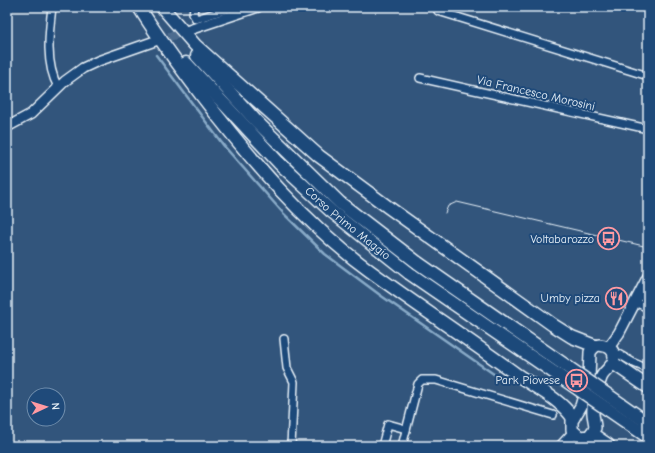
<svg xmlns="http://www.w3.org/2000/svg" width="655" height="453" viewBox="0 0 655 453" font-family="'Comic Neue',sans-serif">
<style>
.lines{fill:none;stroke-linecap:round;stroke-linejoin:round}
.stream{stroke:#89abc8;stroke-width:2.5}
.tertiary-tunnel{stroke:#4d6c8f;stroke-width:9;stroke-dasharray:9 4.5;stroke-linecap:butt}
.minor-casing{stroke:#e8f1f8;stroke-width:10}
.tertiary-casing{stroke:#e8f1f8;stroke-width:12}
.secondary-casing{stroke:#e8f1f8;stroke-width:13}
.primary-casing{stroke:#e8f1f8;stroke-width:14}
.trunk-casing{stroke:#e8f1f8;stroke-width:15}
.minor{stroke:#1f4a7a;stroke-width:7}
.tertiary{stroke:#1f4a7a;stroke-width:9}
.secondary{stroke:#1f4a7a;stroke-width:10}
.primary{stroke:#1f4a7a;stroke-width:11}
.trunk{stroke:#1f4a7a;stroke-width:12}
.tram{stroke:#e8f1f8;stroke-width:1}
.trunk-bridge-casing{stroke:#e8f1f8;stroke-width:15;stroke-linecap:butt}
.trunk-bridge{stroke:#1f4a7a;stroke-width:12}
.labels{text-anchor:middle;stroke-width:4;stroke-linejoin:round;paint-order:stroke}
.street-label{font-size:12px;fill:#e8f1f8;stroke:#1f4a7a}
.poi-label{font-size:12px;fill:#e8f1f8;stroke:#1f4a7a;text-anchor:end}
</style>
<rect width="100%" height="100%" fill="#32557c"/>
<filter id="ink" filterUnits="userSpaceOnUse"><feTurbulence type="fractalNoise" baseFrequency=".025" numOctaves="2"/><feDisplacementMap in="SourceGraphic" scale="8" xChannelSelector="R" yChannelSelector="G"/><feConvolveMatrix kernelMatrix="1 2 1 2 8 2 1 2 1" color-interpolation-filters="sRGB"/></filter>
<g filter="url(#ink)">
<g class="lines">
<!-- stream -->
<polyline class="stream" points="156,55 224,146 284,214 325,254 380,295 498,377"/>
<!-- tertiary-tunnel -->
<polyline class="tertiary-tunnel" points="156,41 186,31"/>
<defs>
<g id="minor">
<path d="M52 7C49 32 45 64 58 87"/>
<polyline points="194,7 193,14 196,19 234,7"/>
<polyline points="438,11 648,76"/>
<polyline points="420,78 648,129"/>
<polyline points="635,302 648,308"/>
<polyline points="284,339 287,368 294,382 291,446"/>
<polyline points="613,351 634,363 648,369"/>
<polyline points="382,446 388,424 406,429"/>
<polyline points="402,446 418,384 422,380 436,380 553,415"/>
</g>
<g id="tertiary">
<polyline points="186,31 258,7"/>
<polyline points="7,127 31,114 65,81 83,68 98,61 155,41"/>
</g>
<polyline id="secondary" points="609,347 619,333 648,277"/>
<g id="primary">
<path d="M599 345C607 346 614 348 614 357 614 367 604 370 601 378 598 387 593 399 593 409 592 415 595 421 595 428L589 436 580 437 572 430V421L581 406 589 379 590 352 595 346Z"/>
<polyline points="562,446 574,433"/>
</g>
<g id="trunk">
<path d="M139 7C158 38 180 67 202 96 251 160 304 223 370 271 418 306 468 339 516 374 536 388 559 398 573 418"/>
<polyline points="162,7 195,45 319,156 388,207 553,325 572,337 595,346"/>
<polyline points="197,56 257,122 340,203 418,263"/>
<path id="s1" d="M186 63 279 163 331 211 409 273"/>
<polyline points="613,363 648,387"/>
<polyline points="592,434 608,445"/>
<polyline points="582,446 606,444"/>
</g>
</defs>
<!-- minor casing -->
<use href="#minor" class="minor-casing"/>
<!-- tertiary casing -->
<use href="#tertiary" class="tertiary-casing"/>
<!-- secondary casing -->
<use href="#secondary" class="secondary-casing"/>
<!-- primary casing -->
<use href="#primary" class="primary-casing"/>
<!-- trunk casing -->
<use href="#trunk" class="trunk-casing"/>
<!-- minor -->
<use href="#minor" class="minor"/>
<!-- tertiary -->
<use href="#tertiary" class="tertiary"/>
<!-- secondary -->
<use href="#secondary" class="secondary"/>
<!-- primary -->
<use href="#primary" class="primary"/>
<!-- trunk -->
<use href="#trunk" class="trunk"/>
<!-- tram -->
<polyline class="tram" points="445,213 448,206 457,202 648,247"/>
<defs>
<g id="trunk-bridge">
<polyline points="418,263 648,423"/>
<polyline points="409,273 648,437"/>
</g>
</defs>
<!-- trunk-bridge casing -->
<use href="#trunk-bridge" class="trunk-bridge-casing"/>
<!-- trunk-bridge -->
<use href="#trunk-bridge" class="trunk-bridge"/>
</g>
</g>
<!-- icons -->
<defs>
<symbol id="bus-ring" viewBox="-11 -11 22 22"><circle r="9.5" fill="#1f4a7a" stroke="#ff9aa2" stroke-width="1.5"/><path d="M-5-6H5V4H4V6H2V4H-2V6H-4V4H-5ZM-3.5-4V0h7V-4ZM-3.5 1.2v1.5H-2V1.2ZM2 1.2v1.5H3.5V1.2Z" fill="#ff9aa2"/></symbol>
<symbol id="restaurant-ring" viewBox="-11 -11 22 22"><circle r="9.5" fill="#1f4a7a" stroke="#ff9aa2" stroke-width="1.5"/><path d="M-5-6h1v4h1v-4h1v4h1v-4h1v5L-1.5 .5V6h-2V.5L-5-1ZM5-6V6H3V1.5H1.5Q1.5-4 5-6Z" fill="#ff9aa2"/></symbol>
</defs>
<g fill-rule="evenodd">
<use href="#bus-ring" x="596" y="226" width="25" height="25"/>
<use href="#restaurant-ring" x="604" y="286" width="25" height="25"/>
<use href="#bus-ring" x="564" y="368" width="25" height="25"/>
</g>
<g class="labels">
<!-- street labels -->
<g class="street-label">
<text transform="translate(536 93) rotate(13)" y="4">Via Francesco Morosini</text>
<text dy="4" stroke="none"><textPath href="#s1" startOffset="228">Corso Primo Maggio</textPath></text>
</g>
<!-- poi labels -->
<g class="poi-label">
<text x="594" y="243">Voltabarozzo</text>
<text x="600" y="302">Umby pizza</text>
<text x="560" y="384">Park Piovese</text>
</g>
</g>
<!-- margin -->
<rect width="655" height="453" fill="none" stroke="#1f4a7a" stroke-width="24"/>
<rect x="12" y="12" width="631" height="429" fill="none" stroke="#e8f1f8" stroke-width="1.5" filter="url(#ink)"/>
<!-- north arrow -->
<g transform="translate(46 407) rotate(86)"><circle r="19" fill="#1f4a7a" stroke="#6f8dac"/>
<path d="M0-3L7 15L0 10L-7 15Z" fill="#ff9aa2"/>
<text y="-6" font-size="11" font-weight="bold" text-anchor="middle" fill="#e8f1f8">N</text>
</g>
</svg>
